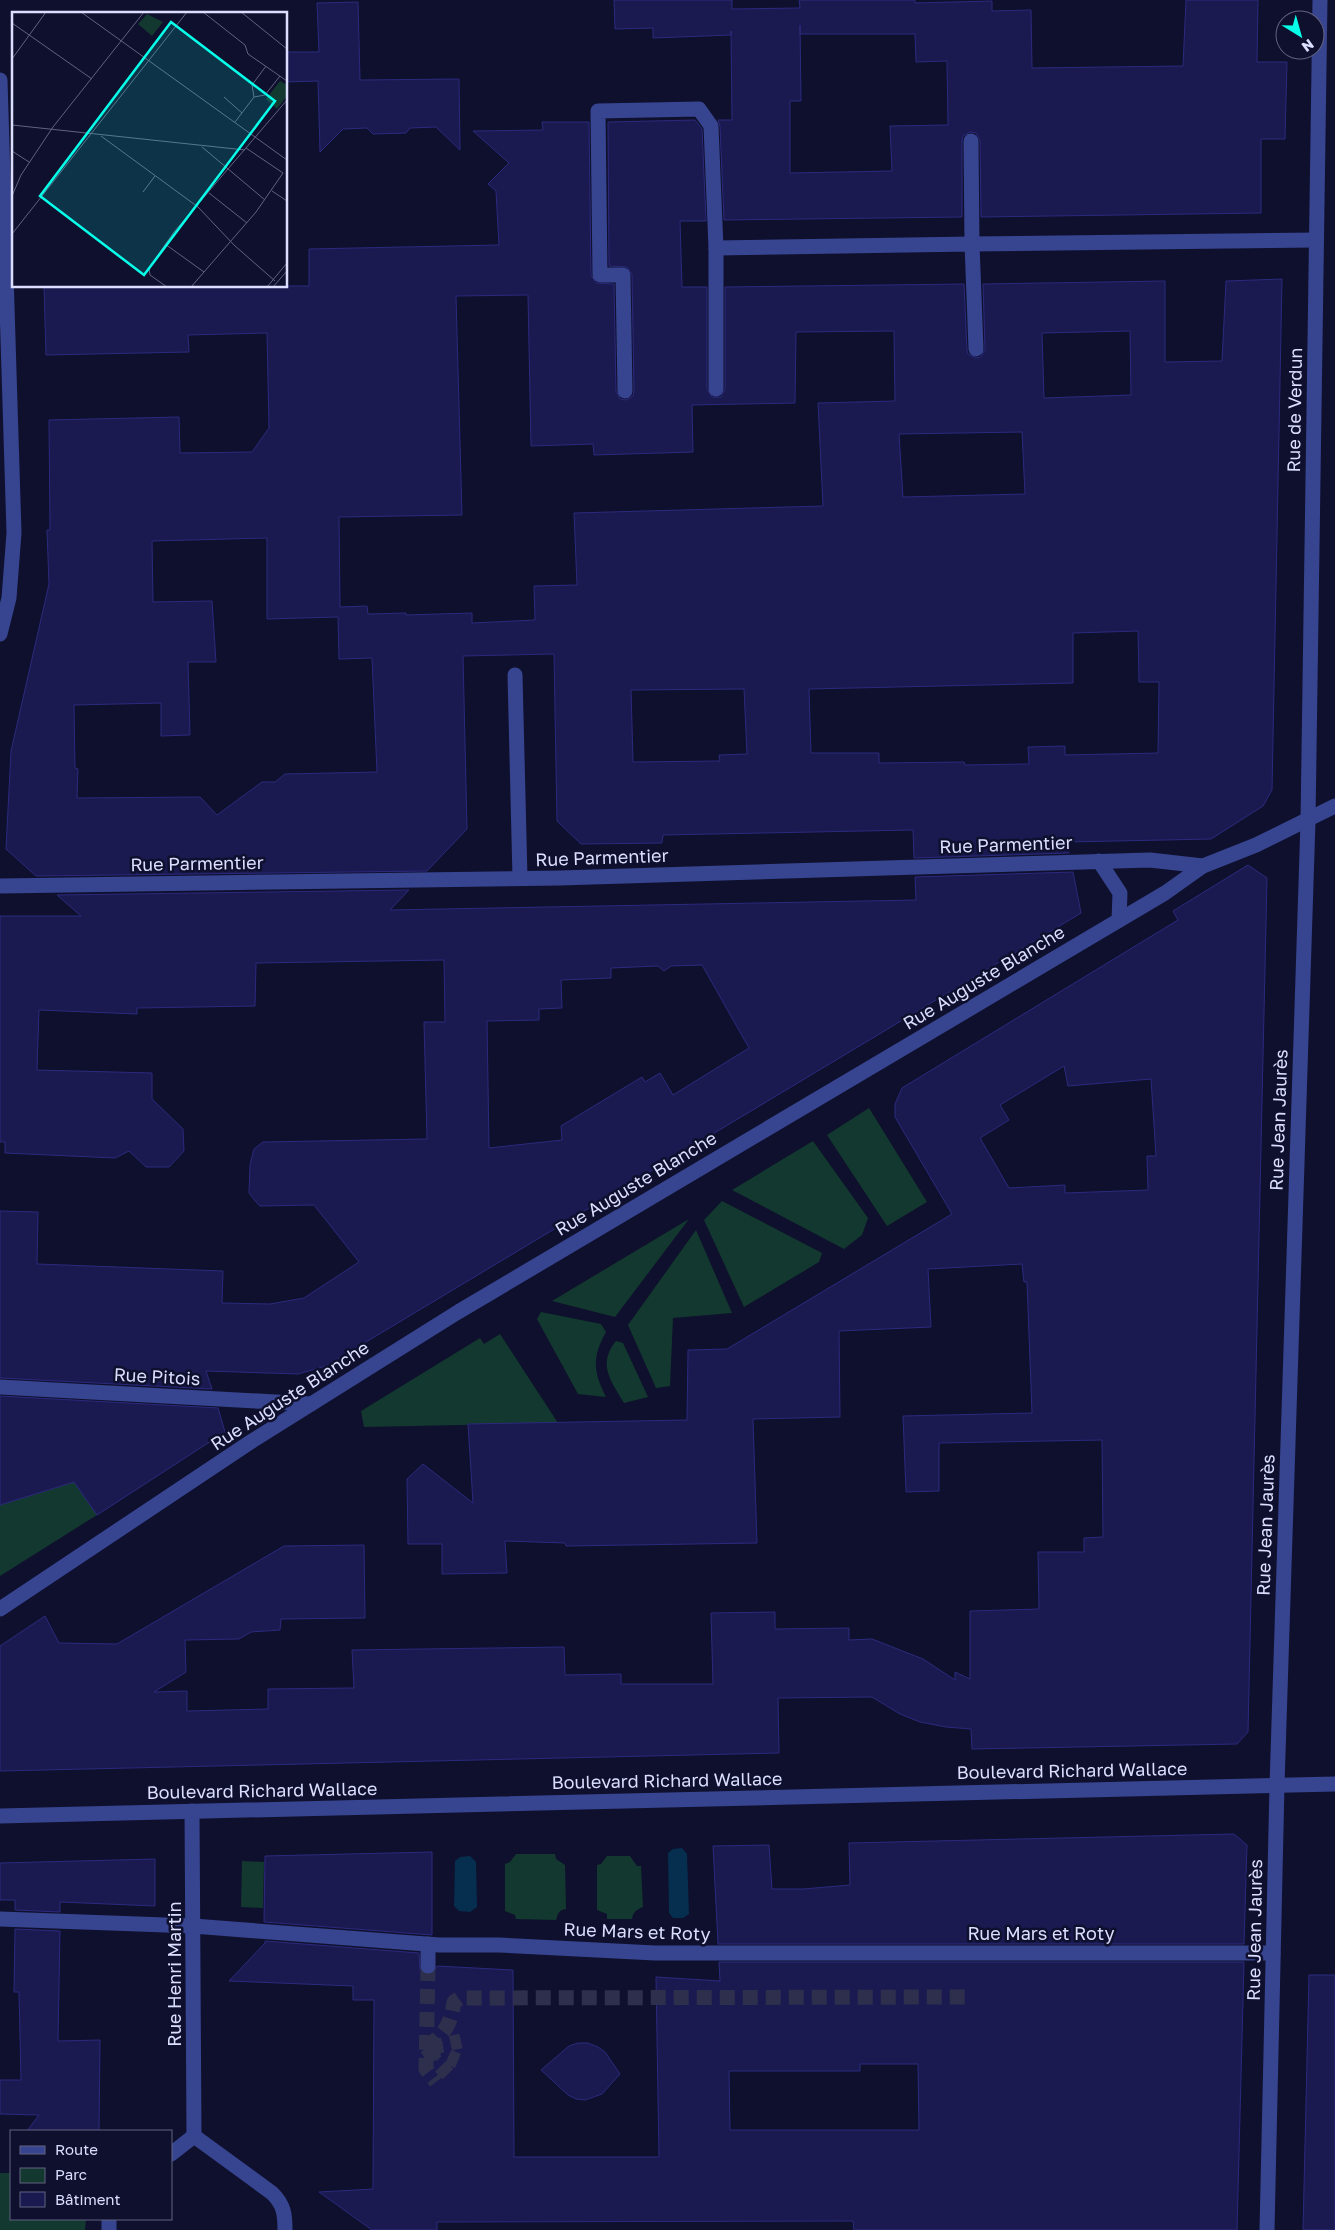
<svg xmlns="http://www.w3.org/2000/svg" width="1335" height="2230" viewBox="0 0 1335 2230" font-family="'Golos Text',sans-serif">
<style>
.green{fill:#12382f}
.water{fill:#062e4f}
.building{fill:#1b1a50;stroke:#2b2a7d;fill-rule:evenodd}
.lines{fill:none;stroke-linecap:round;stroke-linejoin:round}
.minor-tunnel{stroke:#2e2f4c;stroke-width:15;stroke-dasharray:15 8;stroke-linecap:butt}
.minor{stroke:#374490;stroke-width:15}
.labels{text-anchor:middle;stroke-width:5;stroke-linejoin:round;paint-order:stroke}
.street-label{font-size:18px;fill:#dbdeff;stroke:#0f102d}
.inset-road{fill:none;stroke:#616281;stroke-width:1}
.view{fill:#07ffea;fill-opacity:0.15;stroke:#07ffea;stroke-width:2.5}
.inset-edge{fill:none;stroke:#dbdeff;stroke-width:2.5}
</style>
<rect width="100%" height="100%" fill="#0f102d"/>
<!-- green -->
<g class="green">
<polygon points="869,1108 927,1202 887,1226 827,1135"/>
<polygon points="813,1141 868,1218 862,1235 844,1249 732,1190"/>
<polygon points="722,1201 822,1253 819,1262 744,1307 704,1220"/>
<polygon points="689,1219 615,1317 552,1301"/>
<polygon points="696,1230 732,1313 673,1318 670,1386 656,1388 628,1325"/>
<path d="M541 1312 601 1324 606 1332C592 1357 593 1371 606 1397L578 1394 537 1319Z"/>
<polygon points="500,1334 558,1423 364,1427 361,1411 480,1338 484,1344"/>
<path d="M616 1341 623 1343 648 1397 624 1403C611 1381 597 1364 616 1341Z"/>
<polygon points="74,1482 97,1515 0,1576 0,1505"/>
<path d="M516 1854H555L556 1859 565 1865 566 1909C559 1910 558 1913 556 1920L516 1919 515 1915 505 1911V1864L510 1862Z"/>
<path d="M607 1856H630L637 1866H641L643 1907C636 1910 633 1912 632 1919H607V1914L597 1910V1865L601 1864Z"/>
<polygon points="242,1861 264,1862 263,1908 241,1907"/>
<polygon points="0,2173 11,2173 11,2219 86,2219 85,2230 0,2230"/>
</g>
<!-- water -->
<g class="water">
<polygon points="682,1848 687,1854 689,1914 683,1918 673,1918 669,1913 668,1853 673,1849"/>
<polygon points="470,1856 476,1862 477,1907 470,1912 459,1911 454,1906 455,1861 460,1857"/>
</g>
<!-- building -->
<g class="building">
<path d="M614 0H732V9L800 8 799 0H915V3L992 1V11L1031 10 1032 68 1183 66 1186 0H1258L1257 62H1287L1285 139H1261V213L981 217 980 141 976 133 970 132 963 136 962 141V217L724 220 720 126 718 120H732L731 31V35L653 38V28L615 29ZM800 25V34H915L916 62 947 61 948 125 890 126 892 171 790 173V101H801Z"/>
<polygon points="358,2 360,80 459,79 460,150 436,127 410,128 406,133 373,134 367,128 343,129 320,152 318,81 286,82 286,52 319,52 317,3"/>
<path d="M695 120 702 129 706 221H680L682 287H707V389L712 397H721L725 389V287L964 284 967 350 968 354 976 358 981 357 985 349 983 284 1165 281V362L1222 361 1226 281 1282 279 1272 790 1263 806 1211 839 1067 842 1069 853 914 858 913 830 663 835 662 843 581 844 557 821 554 654 463 656 467 829 427 871 36 876 6 849 11 751 49 584 47 530H50L49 420 179 417 180 453 252 452 269 428 267 333 188 335 189 352 46 355 44 286H309V249L499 245 496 191 488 184 509 163 473 131 543 130 542 122H589L591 275 596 283 614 284 616 391 620 399 626 400 633 396 634 391 632 275 627 267 609 266 608 122ZM528 295 531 446 593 444 594 455 693 452 692 405 795 403 796 332 894 331 895 401 818 403 823 506 574 513 577 585 534 586 535 620 472 623V613L406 615V613L368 614 367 606 340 607 339 517 462 515 456 296ZM1130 331 1131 395 1044 398 1042 333ZM1022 432 1025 494 903 497 899 434ZM267 538V619L338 617 339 659 372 658 377 772 285 774 275 782H262L217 815 200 797 77 798 78 769 75 768 74 705 161 703V736L190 735 188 662H216L212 601 153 602 152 541ZM1138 631 1139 682H1159L1158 753 1065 755V746L1028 747 1029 764 965 765 964 762 879 763V753H811L809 689 1073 683V633ZM744 689 747 754 719 755 720 761 633 762 631 690Z"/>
<path d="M1248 865 1267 878 1248 1732 1237 1744 972 1749 971 1729 946 1727 920 1722 900 1714 872 1697 778 1698 779 1753 0 1771V1646L45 1616 59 1643 117 1644 284 1546 364 1545 365 1618 281 1619 280 1630 251 1632 239 1639 185 1640 186 1672 154 1692 187 1691V1711L268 1709V1689L354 1688 352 1650 564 1647 565 1675 621 1674V1684H713L711 1613 775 1612V1629L849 1628V1640L872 1639 923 1659 955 1680V1672L970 1679V1611L1039 1609 1038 1552H1084V1538L1103 1537 1102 1440 939 1443V1491L906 1492 903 1416 1032 1413 1027 1282H1024L1022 1264 928 1269 931 1327 839 1331 840 1417 753 1419 757 1543 566 1546 565 1543 505 1541 507 1573 442 1574V1544H408L407 1479 423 1464 473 1503 468 1424 687 1420 688 1350 727 1349 952 1214 895 1117V1104L902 1088 1178 920 1173 911ZM1064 1066 1068 1086 1151 1079 1156 1156H1147L1148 1190 1065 1193V1185L1009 1188 980 1138 1009 1120 1000 1105Z"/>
<path d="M1073 872 1081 913 326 1366 298 1374 206 1371 212 1389 0 1378V1211L38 1212 37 1264 223 1271 222 1303 270 1304 304 1298 359 1262 314 1205 260 1206 257 1203 249 1193 250 1165 254 1149 263 1142 427 1139 424 1022H445L444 960 256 963 255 1006 137 1008V1014L39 1010 37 1070 152 1073V1099L183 1129 184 1151 169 1167H146L129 1151 115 1158 5 1153V1142H0V916H81L57 895 409 890 390 910 916 900 915 877ZM702 965 749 1048 673 1095 660 1073 645 1082 642 1077 561 1126 562 1140 489 1148 487 1021 539 1020V1009L562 1008 561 980 611 978V968L658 966 664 971 671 966Z"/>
<polygon points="0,1396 218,1408 225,1432 97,1515 74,1482 0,1505"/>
<polygon points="1234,1834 1247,1845 1244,1944 718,1944 713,1846 769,1845 772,1889 803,1889 850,1885 849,1843"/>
<polygon points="432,1852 432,1935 264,1922 265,1856"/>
<polygon points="155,1859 155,1906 60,1902 60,1912 15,1910 15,1900 0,1900 0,1863"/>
<polygon points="15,1929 60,1931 58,2041 100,2040 99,2131 27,2131 39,2115 0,2114 0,2080 21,2080 19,1992 14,1992"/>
<path d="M265 1941 419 1953 420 1970 428 1975 433 1974 437 1966 513 1970 514 2157H659L656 1977 720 1981 719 1962H1244L1237 2230H854L853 2221 437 2222V2230H372L319 2192 373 2189 374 2000H353V1986L229 1981 265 1943ZM860 2064H918L919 2130H730L729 2071H860Z"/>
<polygon points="1309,1975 1335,1975 1335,2230 1303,2230"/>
<polygon points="578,2043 588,2043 598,2047 605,2052 620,2074 602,2094 585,2100 576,2099 568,2095 541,2070 569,2046"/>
</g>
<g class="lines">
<!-- minor-tunnel -->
<g class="minor-tunnel">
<polyline points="428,1966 426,2069 436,2082"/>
<path d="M427 2048C445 2032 450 2027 454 2002L460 1998 965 1997"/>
<polyline points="427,2048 458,2061"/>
<polyline points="427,2048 436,2062 448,2074"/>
<polyline points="428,2048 461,2041"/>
</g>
<!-- minor -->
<g class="minor">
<polyline points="0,80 14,533 9,598 0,634"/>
<polyline points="971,141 972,244 1316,240"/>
<polyline points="716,389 716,248"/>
<polyline points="625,391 623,275 600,275 598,111 699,109 711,126 716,248 972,244 976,349"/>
<polyline points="515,675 520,878"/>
<polyline points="1099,861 1120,893 1119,920"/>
<polyline points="0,886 560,878 1150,860 1203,866"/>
<polyline points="0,1387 311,1404"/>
<polyline points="0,1609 252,1441 458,1312 1165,893 1203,866 1256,845 1335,806"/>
<polyline points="192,1811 194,2136"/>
<polyline points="0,1816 1335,1784"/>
<polyline points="0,1919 193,1926 439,1945 499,1945 655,1953 1273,1953"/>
<polyline points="428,1944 428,1966"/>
<path d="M194 2136 272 2193C284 2205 285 2214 285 2230"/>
<polyline points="171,2154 194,2136"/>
<polyline points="109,2219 109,2230"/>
<polyline points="1267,2230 1277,1785 1308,821 1320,0"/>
</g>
</g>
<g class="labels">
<!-- street labels -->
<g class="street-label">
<text transform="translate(1295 410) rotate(-89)" y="6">Rue de Verdun</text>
<text transform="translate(1006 845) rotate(-2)" y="6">Rue Parmentier</text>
<text transform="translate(602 858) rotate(-2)" y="6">Rue Parmentier</text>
<text transform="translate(197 864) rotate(-1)" y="6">Rue Parmentier</text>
<text transform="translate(984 978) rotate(-31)" y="6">Rue Auguste Blanche</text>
<text transform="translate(1279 1120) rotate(-88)" y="6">Rue Jean Jaurès</text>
<text transform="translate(636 1184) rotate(-31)" y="6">Rue Auguste Blanche</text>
<text transform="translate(157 1377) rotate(3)" y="6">Rue Pitois</text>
<text transform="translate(290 1396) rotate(-33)" y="6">Rue Auguste Blanche</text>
<text transform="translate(1266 1525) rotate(-88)" y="6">Rue Jean Jaurès</text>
<text transform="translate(1072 1771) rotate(-1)" y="6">Boulevard Richard Wallace</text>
<text transform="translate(667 1781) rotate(-1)" y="6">Boulevard Richard Wallace</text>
<text transform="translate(262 1791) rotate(-1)" y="6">Boulevard Richard Wallace</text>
<text transform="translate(1255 1930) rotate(-89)" y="6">Rue Jean Jaurès</text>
<text transform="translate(637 1932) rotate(2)" y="6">Rue Mars et Roty</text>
<text x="1041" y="1940">Rue Mars et Roty</text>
<text transform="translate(175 1974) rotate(-90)" y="6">Rue Henri Martin</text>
</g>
</g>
<!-- overview -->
<g transform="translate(12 12)">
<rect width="275" height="275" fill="#0f102d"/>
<path d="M135 2 151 10 140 24 126 12ZM268 69 275 73V84L265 97 254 87Z" fill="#12382f"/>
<path class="inset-road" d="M69 0 275 148M191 0 233 33 236 42 275 69M229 0 275 37M0 11 80 67M0 47 34 0M212 85 230 101M242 85 253 83 268 64M242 85 240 73 254 54M223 110 242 85M0 113 233 138M89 124 186 195 222 233 263 269M190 135 253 188M0 139 17 150M260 179 275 189M131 180 143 164M197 181 235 211M0 184 9 163 41 115 132 0M0 222 175 0M153 232 192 260M155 275 138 263 137 256 162 220 275 88M179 275 244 200 271 161 234 136M255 275 275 251M261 275 275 259"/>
<path class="view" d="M159 10 263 89 132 263 28 184Z"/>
<rect width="275" height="275" class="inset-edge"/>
</g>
<!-- legend -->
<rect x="10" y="2130" width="162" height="90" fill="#0f102d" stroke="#616281"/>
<rect x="20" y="2146" width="25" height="8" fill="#374490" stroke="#616281"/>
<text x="55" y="2155" font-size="15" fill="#dbdeff">Route</text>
<rect x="20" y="2168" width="25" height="15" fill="#12382f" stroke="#616281"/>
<text x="55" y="2180" font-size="15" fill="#dbdeff">Parc</text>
<rect x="20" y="2192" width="25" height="15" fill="#1b1a50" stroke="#616281"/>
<text x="55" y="2205" font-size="15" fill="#dbdeff">Bâtiment</text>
<!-- north arrow -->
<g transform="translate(1300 35) rotate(143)"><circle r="24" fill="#0f102d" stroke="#616281"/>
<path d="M0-4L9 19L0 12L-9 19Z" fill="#07ffea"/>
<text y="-8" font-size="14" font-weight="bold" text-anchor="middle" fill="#dbdeff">N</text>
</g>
</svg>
